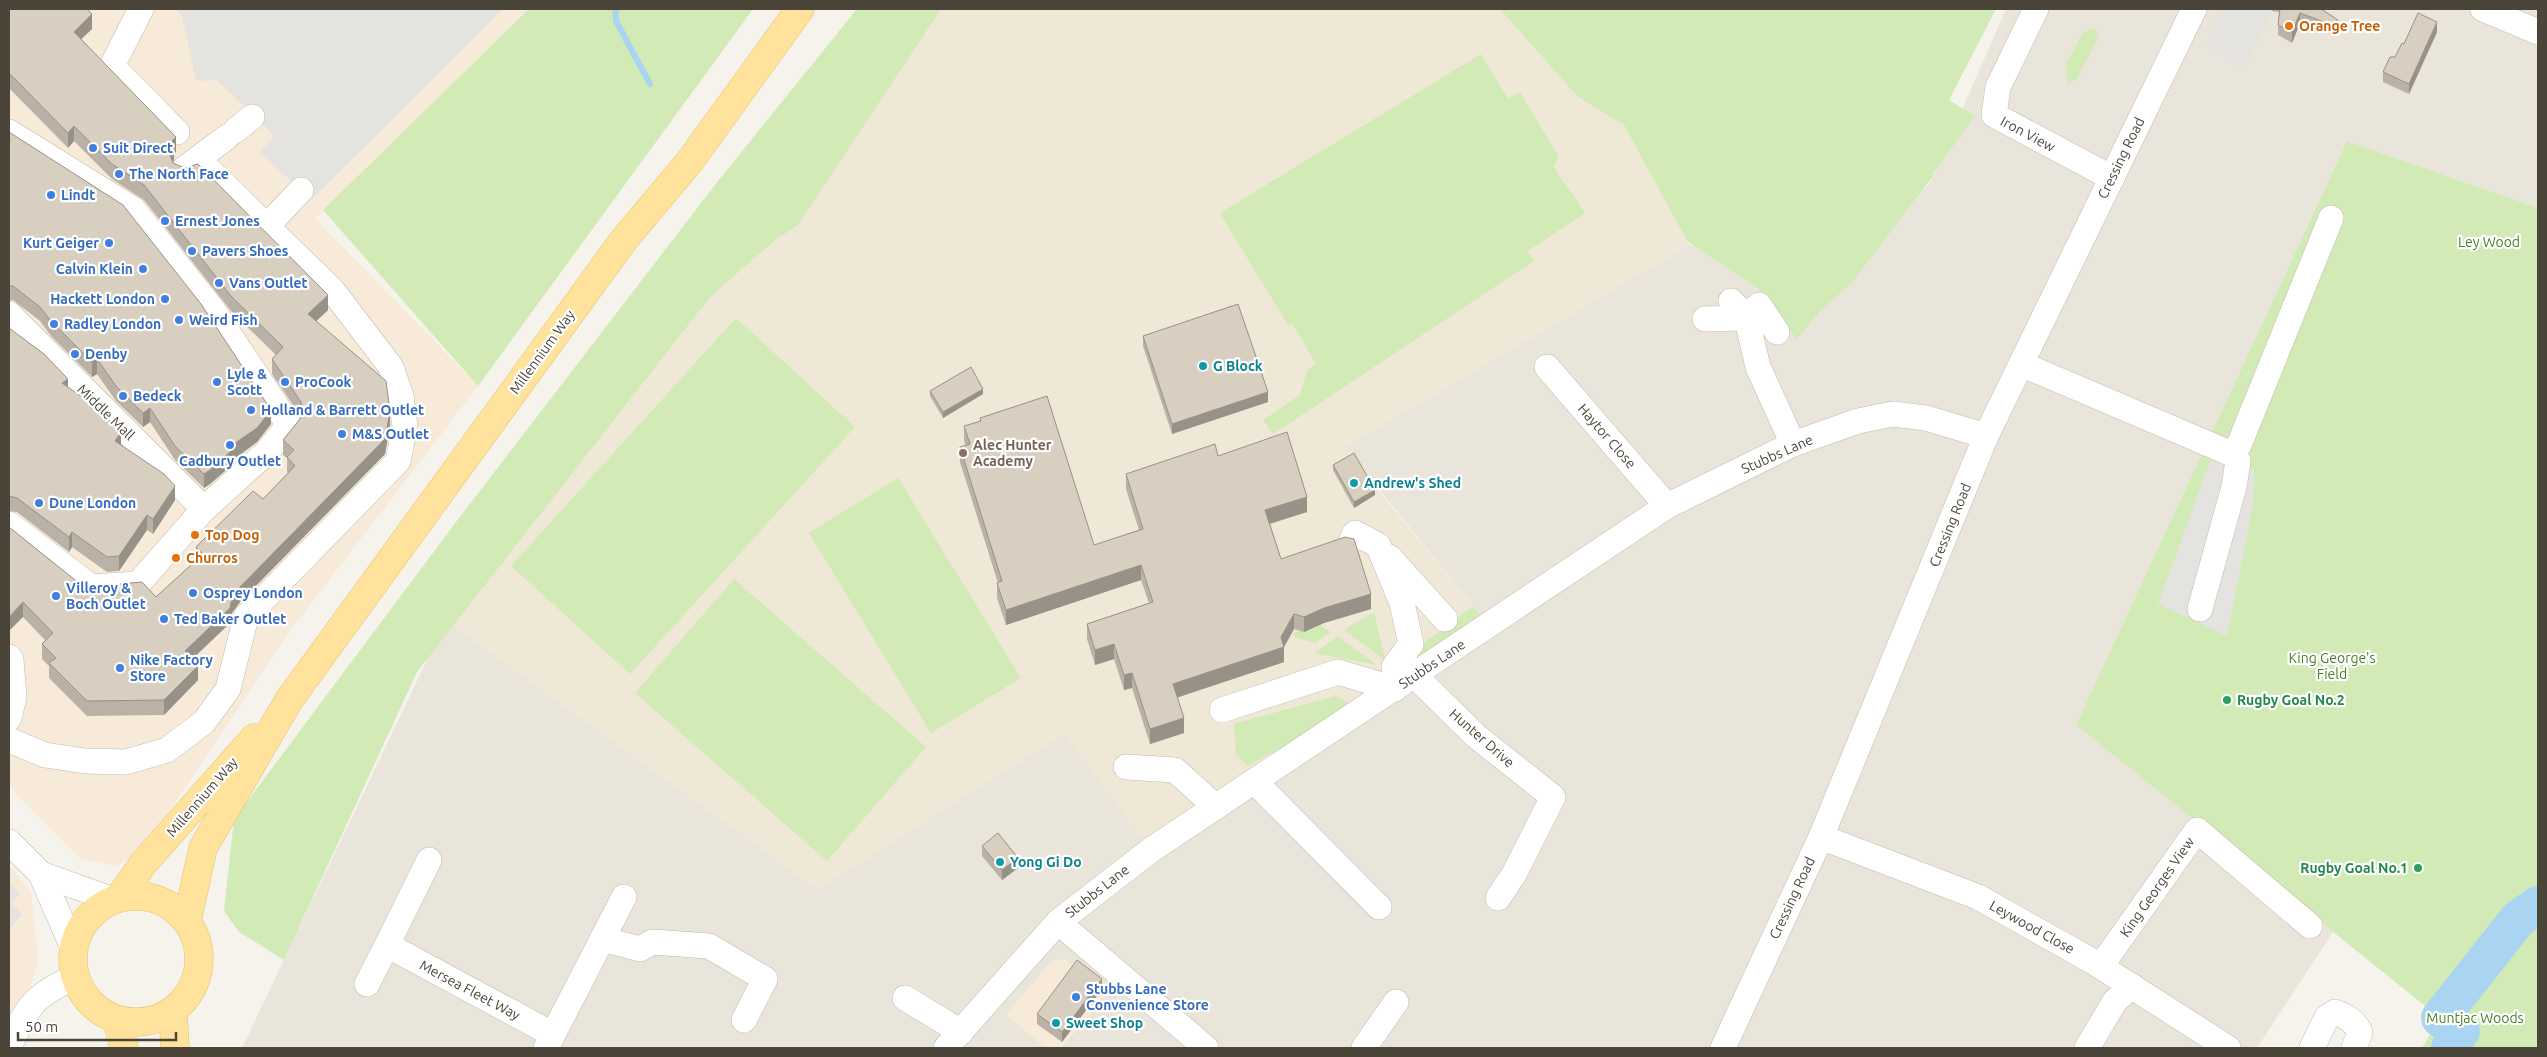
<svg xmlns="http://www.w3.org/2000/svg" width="2547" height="1057" viewBox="0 0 2547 1057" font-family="Ubuntu,sans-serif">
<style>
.residential{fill:#eae5da}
.commercial{fill:#f7ead8}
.education{fill:#efe8d6}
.green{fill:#d2eab5}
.parking{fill:#e5e3e0}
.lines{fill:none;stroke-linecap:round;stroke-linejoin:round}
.stream{stroke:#a9d4f2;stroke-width:6}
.river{stroke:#a9d4f2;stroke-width:38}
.minor-casing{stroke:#c2bbae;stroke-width:26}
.major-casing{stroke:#e6c16a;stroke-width:29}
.minor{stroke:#fff;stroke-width:25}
.major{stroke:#ffe39c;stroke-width:28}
.wall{fill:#bab2a6}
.shaded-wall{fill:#979187}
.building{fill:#d8cfc1;stroke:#979187}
.food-dot{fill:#e8710a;stroke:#fff;stroke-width:2}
.shop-dot{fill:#3f7fe0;stroke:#fff;stroke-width:2}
.culture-dot{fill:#0f9aa8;stroke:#fff;stroke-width:2}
.education-dot{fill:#8d6e63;stroke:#fff;stroke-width:2}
.leisure-dot{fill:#2e9e5b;stroke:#fff;stroke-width:2}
.labels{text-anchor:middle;stroke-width:4.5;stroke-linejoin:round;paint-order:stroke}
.food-label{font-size:14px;font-weight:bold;fill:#c56008;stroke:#fff;text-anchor:start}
.street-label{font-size:14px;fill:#4b4439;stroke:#fff}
.shop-label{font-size:14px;font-weight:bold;fill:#366cbe;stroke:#fff;text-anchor:start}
.park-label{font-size:14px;fill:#4a7f2a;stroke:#fff}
.culture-label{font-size:14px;font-weight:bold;fill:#0d838f;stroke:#fff;text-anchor:start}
.education-label{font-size:14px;font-weight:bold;fill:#785e54;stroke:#fff;text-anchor:start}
.leisure-label{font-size:14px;font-weight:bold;fill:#27864d;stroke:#fff;text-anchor:start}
</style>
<rect width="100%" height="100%" fill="#f6f3ec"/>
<!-- residential -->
<polygon class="residential" points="2006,9 2538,9 2538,208 2347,141 2076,725 2333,932 2257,1048 242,1048 446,620 818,889 1064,733 1489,626 1354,458 1342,448 1689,245 1734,247 1798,339 1931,181"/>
<!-- commercial -->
<g class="commercial">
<polygon points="9,9 529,9 315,218 478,386 290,631 142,851 117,866 81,859 9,786"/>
<polygon points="9,866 31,892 38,960 23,1013 9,1048"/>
<polygon points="1065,959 1107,995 1061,1048 1045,1048 1006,1014 1053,960"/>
</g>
<!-- education -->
<polygon class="education" points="929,9 1541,9 1624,125 1689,245 1343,447 1489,626 1151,850 1064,733 818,889 446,620"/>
<!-- green -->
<g class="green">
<polygon points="529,9 753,9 478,386 323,210"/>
<polygon points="857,9 941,9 798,225 775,240 710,297 417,672 284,960 239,932 224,911 234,819 459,518 718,181"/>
<polygon points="1500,9 1996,9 1949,100 1975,116 1932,175 1934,175 1853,281 1821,311 1797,340 1766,294 1687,241 1624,125 1578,97"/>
<polygon points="2094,28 2099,37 2076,80 2067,84 2066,63 2084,32"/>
<polygon points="1481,54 1508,99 1520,92 1559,157 1553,166 1585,213 1528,251 1534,261 1273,434 1263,420 1300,395 1307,370 1316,364 1292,323 1288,325 1220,213"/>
<polygon points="2347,141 2538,208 2538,1048 2422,1048 2440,1018 2076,725"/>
<polygon points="736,318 855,427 630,674 511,566"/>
<polygon points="898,478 1021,678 931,733 809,533"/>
<polygon points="734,579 926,747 827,861 635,693"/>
<polygon points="1473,606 1485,621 1410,669 1404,658"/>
<polygon points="1374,612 1385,660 1344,630"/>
<polygon points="1320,625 1331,632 1315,643 1294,637 1293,633"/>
<polygon points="1338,636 1377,665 1314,653"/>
<polygon points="1336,696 1353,707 1248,766 1236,755 1234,724"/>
</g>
<!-- parking -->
<g class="parking">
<polygon points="176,9 503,9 313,198 284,175 260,152 274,136 217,80 196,81 182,16"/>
<polygon points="2223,9 2273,9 2245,68 2206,45"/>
<polygon points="2216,445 2240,450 2254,471 2253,504 2227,636 2158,604"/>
<polygon points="9,882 20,894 12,903 22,915 9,929"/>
</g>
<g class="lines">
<!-- stream -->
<polyline class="stream" points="615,9 616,21 650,84"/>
<!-- river -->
<polyline class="river" points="2450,1048 2461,1031 2440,1018 2518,919 2538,905"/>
<defs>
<g id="minor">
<polyline points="141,9 112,66 177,132"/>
<polyline points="2036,9 1998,87 1994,115 2112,178"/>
<polyline points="2483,9 2538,32"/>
<polyline points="236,130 252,117"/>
<polyline points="9,132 133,209 213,310 289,425 267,452 204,509 138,584 91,587 9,524"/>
<polyline points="184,169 227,137"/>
<polyline points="267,226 301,190"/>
<polyline points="9,314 204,509"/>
<polyline points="1705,319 1741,318 1746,316 1731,301"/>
<polyline points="1777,332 1759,305 1746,316 1758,367 1793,444"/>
<polyline points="2021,364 2232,454 2238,461 2234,487 2200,609"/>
<polyline points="1547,367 1667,506"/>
<polyline points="2232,454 2239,445 2331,218"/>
<polyline points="1352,540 1355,533 1378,545 1402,603 1411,644 1394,667 1403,683"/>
<polyline points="1389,557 1445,619"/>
<polyline points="9,657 11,660 14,697 9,718"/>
<polyline points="1415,676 1476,736 1553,797 1514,874 1498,898"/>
<polyline points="1222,710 1338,672 1395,689"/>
<polyline points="9,740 45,755 85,761 126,762 167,750 204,722 228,689 246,617 398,461 405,427 401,396 391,367 333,291 207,168"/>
<polyline points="1126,767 1175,770 1216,807"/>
<polyline points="1255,782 1379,907"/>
<polyline points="1821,837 1978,897 2092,961 2228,1048"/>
<polyline points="9,842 41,874 73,948"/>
<polyline points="41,874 113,900"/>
<polyline points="1058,922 1206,1048"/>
<polyline points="602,939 640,949 652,942 709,946 765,979 744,1020"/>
<polyline points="387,945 429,860"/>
<polyline points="2101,966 2197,830 2310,926"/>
<polyline points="367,984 387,945 552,1034"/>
<polyline points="905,998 961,1032"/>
<path d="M9 1048C26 1007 34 995 75 977"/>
<polyline points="546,1048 624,897"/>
<polyline points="946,1048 1058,922 1151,850 1667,506 1793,444 1858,421 1893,414 1926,418 1986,436"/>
<polyline points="1364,1048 1396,1002"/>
<polyline points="1723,1048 1821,837 1986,436 2194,9"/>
<polyline points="2087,1048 2115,1001 2132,986"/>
<path d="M2312 1048 2327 1017 2335 1012C2346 1016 2355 1021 2360 1032L2354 1048"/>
</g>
<g id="major">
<circle cx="136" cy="959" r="63"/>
<polyline points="119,898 143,864 254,738"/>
<polyline points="187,921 203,848 289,700 623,241 690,161 800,9"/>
<polyline points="173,1011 175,1048"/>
<polyline points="117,1020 124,1048"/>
</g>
</defs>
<!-- minor casing -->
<use href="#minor" class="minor-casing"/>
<!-- major casing -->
<use href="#major" class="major-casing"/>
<!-- minor -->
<use href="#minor" class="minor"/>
<!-- major -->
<use href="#major" class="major"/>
</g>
<!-- wall -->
<g class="wall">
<polygon points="9,9 92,29 81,39 176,152 174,153 174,159 173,163 328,310 316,321 390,426 385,454 240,602 232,613 230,623 192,659 198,680 164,715 87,716 49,678 49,666 42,659 42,644 45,640 23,617 9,527 90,592 156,597 196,560 196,547 263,499 288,473 287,472 287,458 283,455 283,440 300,419 301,417 272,374 272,359 276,355 231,311 144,200 112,179 74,141 68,148 9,88"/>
<polygon points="2272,9 2321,9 2338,20 2338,30 2335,36 2300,23 2292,43 2278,35 2278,25 2279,12 2272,11"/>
<polygon points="2437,32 2409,94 2383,82 2383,72 2395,57 2404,44"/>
<polygon points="9,132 271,424 257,442 233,460 233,464 210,484 204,488 175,460 150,422 143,427 116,401 97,374 92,377 51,336 40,321 13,300 9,301"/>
<polygon points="9,328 68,387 121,445 175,500 153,534 147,530 119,571 107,572 72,547 69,552 17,512 9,511"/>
<polygon points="1143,336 1268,402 1172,434 1143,346"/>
<polygon points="930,391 983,394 943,418 930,396"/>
<polygon points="980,418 1094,545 1139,530 1126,489 1126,474 1218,456 1307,512 1270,524 1281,559 1371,609 1324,623 1304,632 1294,629 1284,647 1284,662 1178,697 1184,733 1150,744 1132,688 1124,690 1114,659 1095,665 1087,639 1087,624 1149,603 1141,580 1006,625 997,598 997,583 998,583 960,462 960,447 966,446 964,441 964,426 980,421"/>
<polygon points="1333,465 1375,495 1354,508 1333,470"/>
<polygon points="982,846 1018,868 1002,880 982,856"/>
<polygon points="1102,989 1062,1042 1037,1024 1037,1014"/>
</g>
<!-- shaded-wall -->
<g class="shaded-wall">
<polygon points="2300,13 2300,23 2292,43 2292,32"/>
<polygon points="92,14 92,29 74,46 74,32"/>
<polygon points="2338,20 2338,30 2335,36 2335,26"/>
<polygon points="2437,22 2437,32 2409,94 2409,84"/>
<polygon points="74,126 74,141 68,148 68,133"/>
<polygon points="176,137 176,152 174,153 174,159 170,170 170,155 172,141"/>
<polygon points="328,295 328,310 308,329 308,314"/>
<polygon points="97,359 97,374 92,377 92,362"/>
<polygon points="68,379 68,394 62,383"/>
<polygon points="983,389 983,394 943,418 943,412"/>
<polygon points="1268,392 1268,402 1172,434 1172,424"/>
<polygon points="150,408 150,422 143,427 143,413"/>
<polygon points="271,410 271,424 257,442 233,460 233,464 210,484 204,488 204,474 231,446"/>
<polygon points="390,412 390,426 385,454 240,602 232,613 230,623 185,666 185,651 232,598 240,587"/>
<polygon points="121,432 121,447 115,441"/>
<polygon points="175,486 175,500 153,534 153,519"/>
<polygon points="1375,490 1375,495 1354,508 1354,502"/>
<polygon points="1307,497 1307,512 1265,525 1265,510"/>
<polygon points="147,515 147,530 119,571 119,556"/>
<polygon points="72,532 72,547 69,552 69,537"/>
<polygon points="1141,565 1141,580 1006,625 1006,610"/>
<polygon points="1371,594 1371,609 1324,623 1304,632 1304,617 1324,608"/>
<polygon points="23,602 23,617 9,631 9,617"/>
<polygon points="1294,614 1294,629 1284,647 1284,662 1173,699 1173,684 1281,637"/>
<polygon points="1114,644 1114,659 1095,665 1095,650"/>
<polygon points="198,666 198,680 164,715 164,700"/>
<polygon points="1132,673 1132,688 1124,690 1124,675"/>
<polygon points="1184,718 1184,733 1150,744 1150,729"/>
<polygon points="1018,858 1018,868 1002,880 1002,870"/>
<polygon points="1102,979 1102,989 1062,1042 1062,1032"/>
</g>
<!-- building -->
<g class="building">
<polygon points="9,9 87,9 92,14 74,32 176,137 172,141 174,144 170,155 173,163 185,168 198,164 328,295 308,314 386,381 390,412 385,439 240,587 232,598 230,608 185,651 198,666 164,700 87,701 49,663 56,658 42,644 53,633 23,602 9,617 9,527 90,592 97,586 142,582 156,597 203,554 196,547 253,491 263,499 295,466 287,457 294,450 283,440 300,419 303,410 301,402 272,359 283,347 231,296 144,185 112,164 74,126 68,133 9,73"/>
<polygon points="2280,9 2321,9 2338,20 2335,26 2300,13 2292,32 2278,25"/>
<polygon points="2418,13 2437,22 2409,84 2383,72 2390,57 2395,57 2402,43 2404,44"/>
<polygon points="9,132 123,205 201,304 271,410 257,428 231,446 233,449 210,470 204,474 175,446 150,408 143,413 116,386 97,359 92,362 51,321 40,307 13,286 9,286"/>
<polygon points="1238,304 1268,392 1172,424 1143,336"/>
<polygon points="9,328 44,354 68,379 62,383 95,406 121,432 115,441 164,474 175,486 153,519 147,515 119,556 107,557 72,532 69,537 17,498 9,496"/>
<polygon points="971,367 983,389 943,412 930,391"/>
<polygon points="1047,396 1094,545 1143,529 1126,474 1215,444 1218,456 1287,432 1307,497 1265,510 1281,559 1345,537 1354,539 1371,594 1324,608 1304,617 1294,614 1281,637 1284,647 1173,684 1184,718 1150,729 1132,673 1124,675 1114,644 1095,650 1087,624 1153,602 1141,565 1006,610 997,583 1002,581 960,447 970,444 964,426 981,421 980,418"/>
<polygon points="1354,453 1375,490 1354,502 1333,465"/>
<polygon points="998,833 1018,858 1002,870 982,846"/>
<polygon points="1077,960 1102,979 1062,1032 1037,1014"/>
</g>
<!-- markers -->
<g class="food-dot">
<circle cx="2289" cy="26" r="5"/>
<circle cx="195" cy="535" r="5"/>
<circle cx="176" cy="558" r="5"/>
</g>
<g class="shop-dot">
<circle cx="93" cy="148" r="5"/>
<circle cx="119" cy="174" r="5"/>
<circle cx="51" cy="195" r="5"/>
<circle cx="165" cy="221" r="5"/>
<circle cx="109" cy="243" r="5"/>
<circle cx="192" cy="251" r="5"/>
<circle cx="143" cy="269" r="5"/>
<circle cx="219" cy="283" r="5"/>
<circle cx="165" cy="299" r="5"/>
<circle cx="179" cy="320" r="5"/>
<circle cx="54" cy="324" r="5"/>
<circle cx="75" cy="354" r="5"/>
<circle cx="217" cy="382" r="5"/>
<circle cx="285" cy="382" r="5"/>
<circle cx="123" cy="396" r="5"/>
<circle cx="251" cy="410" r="5"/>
<circle cx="342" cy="434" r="5"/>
<circle cx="230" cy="445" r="5"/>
<circle cx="39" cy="503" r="5"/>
<circle cx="193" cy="593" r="5"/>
<circle cx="56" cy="596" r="5"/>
<circle cx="164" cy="619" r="5"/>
<circle cx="120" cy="668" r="5"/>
<circle cx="1076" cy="997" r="5"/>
</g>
<g class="culture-dot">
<circle cx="1203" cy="366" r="5"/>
<circle cx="1354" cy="483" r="5"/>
<circle cx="1000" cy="862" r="5"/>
<circle cx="1056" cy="1023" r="5"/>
</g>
<circle class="education-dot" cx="963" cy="453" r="5"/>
<g class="leisure-dot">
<circle cx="2227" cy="700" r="5"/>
<circle cx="2418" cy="868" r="5"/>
</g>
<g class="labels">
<!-- food labels -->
<g class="food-label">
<text x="2299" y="31">Orange Tree</text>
<text x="205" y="540">Top Dog</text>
<text x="186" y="563">Churros</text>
</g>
<!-- street labels -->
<g class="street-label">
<text transform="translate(2028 134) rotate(28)" y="5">Iron View</text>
<text transform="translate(2121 158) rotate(-64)" y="5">Cressing Road</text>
<text transform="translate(542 352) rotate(-54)" y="5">Millennium Way</text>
<text transform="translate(106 412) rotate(44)" y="5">Middle Mall</text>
<text transform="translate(1607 436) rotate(49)" y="5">Haytor Close</text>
<text transform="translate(1777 454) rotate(-24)" y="5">Stubbs Lane</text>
<text transform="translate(1950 525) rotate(-68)" y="5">Cressing Road</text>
<text transform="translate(1432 664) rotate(-34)" y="5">Stubbs Lane</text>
<text transform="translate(1482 738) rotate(41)" y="5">Hunter Drive</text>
<text transform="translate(202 797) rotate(-49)" y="5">Millennium Way</text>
<text transform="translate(2157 887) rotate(-55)" y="5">King Georges View</text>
<text transform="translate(1097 891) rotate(-38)" y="5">Stubbs Lane</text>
<text transform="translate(1792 898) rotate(-65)" y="5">Cressing Road</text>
<text transform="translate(2032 927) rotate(29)" y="5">Leywood Close</text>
<text transform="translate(470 990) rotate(28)" y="5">Mersea Fleet Way</text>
</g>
<!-- shop labels -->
<g class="shop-label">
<text x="103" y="153">Suit Direct</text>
<text x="129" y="179">The North Face</text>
<text x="61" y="200">Lindt</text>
<text x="175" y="226">Ernest Jones</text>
<text x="99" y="248" text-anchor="end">Kurt Geiger</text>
<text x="202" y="256">Pavers Shoes</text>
<text x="133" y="274" text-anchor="end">Calvin Klein</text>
<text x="229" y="288">Vans Outlet</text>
<text x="155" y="304" text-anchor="end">Hackett London</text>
<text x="189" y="325">Weird Fish</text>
<text x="64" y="329">Radley London</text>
<text x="85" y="359">Denby</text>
<text x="227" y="379">Lyle &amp;<tspan x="227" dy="16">Scott</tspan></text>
<text x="295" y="387">ProCook</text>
<text x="133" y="401">Bedeck</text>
<text x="261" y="415">Holland &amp; Barrett Outlet</text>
<text x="352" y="439">M&amp;S Outlet</text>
<text x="230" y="466" text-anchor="middle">Cadbury Outlet</text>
<text x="49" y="508">Dune London</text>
<text x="66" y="593">Villeroy &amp;<tspan x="66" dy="16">Boch Outlet</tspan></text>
<text x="203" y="598">Osprey London</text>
<text x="174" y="624">Ted Baker Outlet</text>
<text x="130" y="665">Nike Factory<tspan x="130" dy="16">Store</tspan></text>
<text x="1086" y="994">Stubbs Lane<tspan x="1086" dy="16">Convenience Store</tspan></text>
</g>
<!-- park labels -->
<g class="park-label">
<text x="2489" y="247">Ley Wood</text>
<text x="2332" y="663">King George's<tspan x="2332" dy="16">Field</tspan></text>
<text x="2475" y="1023">Muntjac Woods</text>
</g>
<!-- culture labels -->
<g class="culture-label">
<text x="1213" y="371">G Block</text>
<text x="1364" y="488">Andrew's Shed</text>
<text x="1010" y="867">Yong Gi Do</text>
<text x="1066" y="1028">Sweet Shop</text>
</g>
<!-- education labels -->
<g class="education-label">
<text x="973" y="450">Alec Hunter<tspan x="973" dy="16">Academy</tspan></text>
</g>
<!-- leisure labels -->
<g class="leisure-label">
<text x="2237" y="705">Rugby Goal No.2</text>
<text x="2408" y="873" text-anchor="end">Rugby Goal No.1</text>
</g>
</g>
<!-- border -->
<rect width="2547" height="1057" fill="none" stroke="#4b4439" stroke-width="20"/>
<!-- scale -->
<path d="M18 1032v8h158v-8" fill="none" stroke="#4b4439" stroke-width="2.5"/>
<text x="25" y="1032" font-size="15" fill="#4b4439" stroke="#ffffff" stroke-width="4" paint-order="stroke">50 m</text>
</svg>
